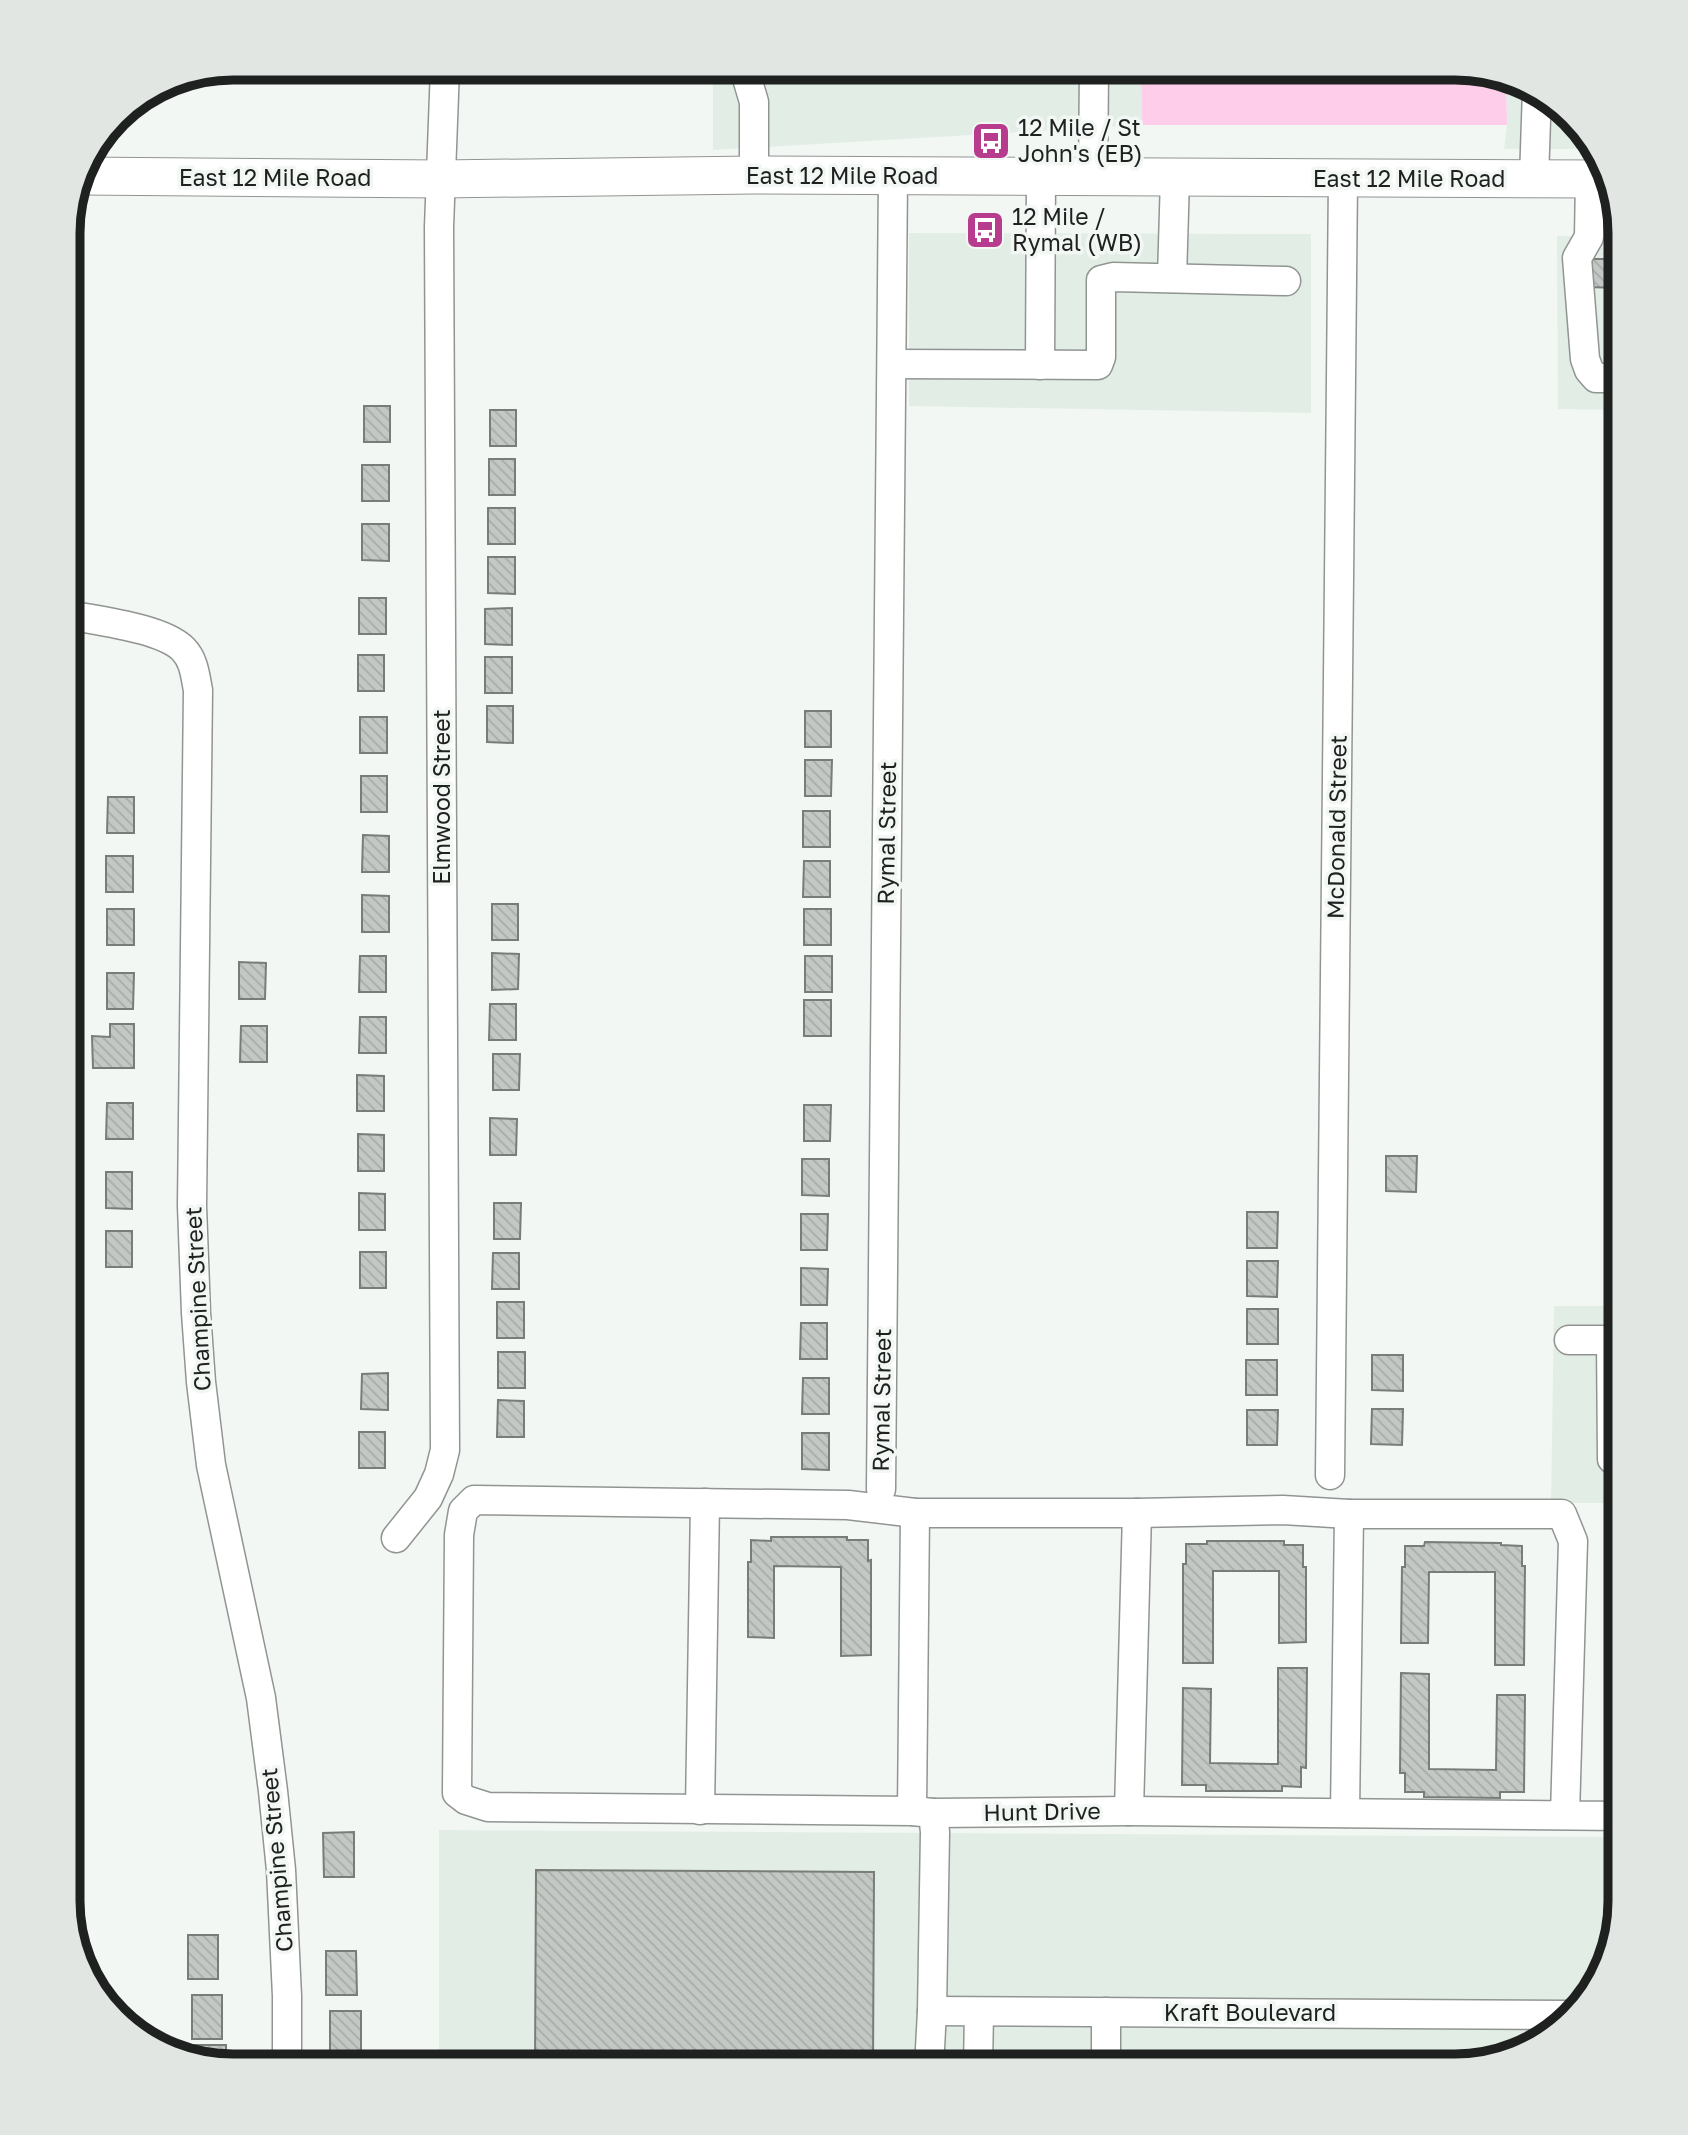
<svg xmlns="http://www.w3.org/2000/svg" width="1688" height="2135" viewBox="0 0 1688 2135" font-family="'Golos Text',sans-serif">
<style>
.built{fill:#e2eee5}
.green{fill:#fecde9}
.building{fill:url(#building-back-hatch);stroke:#797d7a;stroke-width:2}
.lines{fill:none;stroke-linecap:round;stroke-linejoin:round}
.minor-casing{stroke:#919592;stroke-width:31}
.major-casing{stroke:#919592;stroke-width:39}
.minor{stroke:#fff;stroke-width:28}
.major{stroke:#fff;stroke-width:37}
.labels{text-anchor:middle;stroke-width:7;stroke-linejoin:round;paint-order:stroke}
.poi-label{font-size:23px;fill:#1f2120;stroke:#f2f7f4;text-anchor:start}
.street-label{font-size:23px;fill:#1f2120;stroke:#f2f7f4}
.rim{fill:none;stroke:#1f2120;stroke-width:9}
</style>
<defs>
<pattern id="building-back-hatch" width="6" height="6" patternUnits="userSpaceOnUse" patternTransform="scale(1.75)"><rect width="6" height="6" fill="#c3c8c5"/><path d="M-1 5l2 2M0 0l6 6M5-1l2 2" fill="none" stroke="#a7aca9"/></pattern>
</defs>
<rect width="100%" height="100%" fill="#f2f7f4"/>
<!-- built -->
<g class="built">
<polygon points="713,68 1141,68 1142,125 713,150"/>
<polygon points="1506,81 1538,91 1592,142 1594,149 1504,149 1507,125"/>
<polygon points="909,233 1311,234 1311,413 909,406"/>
<polygon points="1557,236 1620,237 1620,410 1558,409"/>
<polygon points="1554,1306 1620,1306 1620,1503 1551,1503"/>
<polygon points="439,1830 1620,1837 1620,1902 1598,1984 1546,2039 1455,2067 439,2067"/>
</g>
<!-- green -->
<polygon class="green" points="1141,69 1465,69 1506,81 1507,125 1142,125"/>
<!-- building -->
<g class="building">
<polygon points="1586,259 1620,259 1620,288 1586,287"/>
<rect x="1608" y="309" width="12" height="48"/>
<rect x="364" y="406" width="26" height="36"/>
<rect x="490" y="410" width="26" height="36"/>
<rect x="489" y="459" width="26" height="36"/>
<rect x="362" y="465" width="27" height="36"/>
<rect x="488" y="508" width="27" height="36"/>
<polygon points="362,524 389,524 389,561 362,560"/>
<polygon points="488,557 515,557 515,594 488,593"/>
<rect x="359" y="598" width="27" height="36"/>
<polygon points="512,608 512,645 485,644 485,609"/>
<rect x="358" y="655" width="26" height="36"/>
<rect x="485" y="657" width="27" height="36"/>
<polygon points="487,706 513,706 513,743 487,742"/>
<rect x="805" y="711" width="26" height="36"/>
<rect x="360" y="717" width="27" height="36"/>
<polygon points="805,760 832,760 831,796 805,796"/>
<rect x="361" y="776" width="26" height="36"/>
<polygon points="108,797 134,797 134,833 107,833"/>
<rect x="803" y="811" width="27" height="36"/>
<polygon points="363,835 389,836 389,872 362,872"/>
<rect x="106" y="856" width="27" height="36"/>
<polygon points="804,861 830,861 830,897 803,897"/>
<polygon points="362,895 389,896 389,932 362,932"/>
<rect x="492" y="904" width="26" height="36"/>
<rect x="107" y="909" width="27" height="36"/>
<rect x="804" y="909" width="27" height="36"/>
<polygon points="492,953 519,954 518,989 492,990"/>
<polygon points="360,956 386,956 386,992 359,992"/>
<rect x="805" y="956" width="27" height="36"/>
<polygon points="239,962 266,963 265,999 239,999"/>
<polygon points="107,973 134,973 133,1009 107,1009"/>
<rect x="804" y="1000" width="27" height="36"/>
<polygon points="490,1004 516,1004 516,1040 489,1040"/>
<polygon points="360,1017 386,1017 386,1053 359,1053"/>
<polygon points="110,1024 134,1024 134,1068 93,1068 92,1036 110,1037"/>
<polygon points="241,1026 267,1026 267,1062 240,1062"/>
<polygon points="493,1054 520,1054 519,1090 493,1090"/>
<polygon points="357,1075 384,1076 384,1111 357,1111"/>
<polygon points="107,1103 133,1103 133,1139 106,1139"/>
<polygon points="804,1105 831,1105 830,1141 804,1141"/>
<polygon points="490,1118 517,1119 516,1155 490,1155"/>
<polygon points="358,1134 384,1135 384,1171 358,1171"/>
<polygon points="1386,1156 1417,1156 1416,1192 1386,1191"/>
<polygon points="802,1159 829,1159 829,1196 802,1195"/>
<polygon points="106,1172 132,1172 132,1209 106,1208"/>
<polygon points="359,1193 385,1194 385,1230 359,1230"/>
<polygon points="494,1203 521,1203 520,1239 494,1239"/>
<polygon points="1247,1212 1278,1212 1277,1248 1247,1248"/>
<polygon points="801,1214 828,1214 827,1250 801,1250"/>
<rect x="106" y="1231" width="26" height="36"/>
<rect x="360" y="1252" width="26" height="36"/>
<polygon points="493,1253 519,1253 519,1289 492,1289"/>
<polygon points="1247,1261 1278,1261 1277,1297 1247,1296"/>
<polygon points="801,1268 828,1269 827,1305 801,1305"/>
<rect x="497" y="1302" width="27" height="36"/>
<rect x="1247" y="1309" width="31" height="35"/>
<polygon points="801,1323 827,1323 827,1359 800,1359"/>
<rect x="498" y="1352" width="27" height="36"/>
<polygon points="1372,1355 1403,1355 1403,1391 1372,1390"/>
<rect x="1246" y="1360" width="31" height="35"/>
<polygon points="388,1373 388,1410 361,1409 362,1374"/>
<polygon points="803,1378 829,1378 829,1414 802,1414"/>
<polygon points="498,1400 524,1401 524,1437 497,1437"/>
<polygon points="1372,1409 1403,1409 1402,1445 1371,1444"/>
<polygon points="1247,1410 1278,1410 1277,1445 1247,1445"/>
<rect x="359" y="1432" width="26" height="36"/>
<polygon points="802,1433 829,1433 829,1470 802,1469"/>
<polygon points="771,1537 847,1537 847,1540 868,1540 868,1561 871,1560 871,1655 841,1656 841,1567 774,1566 774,1638 748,1637 748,1562 751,1562 751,1540 771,1541"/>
<polygon points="1207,1541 1284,1541 1284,1545 1303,1545 1303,1567 1306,1567 1306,1642 1279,1643 1279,1571 1213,1571 1213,1663 1183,1663 1183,1564 1186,1564 1186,1544 1207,1544"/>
<polygon points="1425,1542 1501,1543 1501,1545 1522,1546 1522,1566 1525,1566 1524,1665 1495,1665 1495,1572 1429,1572 1428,1643 1401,1643 1402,1567 1405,1567 1405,1546 1424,1546"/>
<polygon points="1278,1668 1307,1668 1306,1768 1301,1767 1301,1787 1282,1786 1282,1791 1206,1791 1206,1785 1182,1785 1183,1688 1211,1689 1210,1763 1278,1764"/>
<polygon points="1401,1673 1429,1674 1429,1769 1496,1770 1497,1695 1525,1695 1524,1792 1500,1792 1500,1798 1424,1797 1424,1792 1405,1792 1405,1773 1400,1773"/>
<polygon points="354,1832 354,1877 324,1877 323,1833"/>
<polygon points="536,1870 874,1872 873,2067 535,2067"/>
<rect x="188" y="1935" width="30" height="44"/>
<polygon points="326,1951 356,1951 357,1995 326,1995"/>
<rect x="192" y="1995" width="30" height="44"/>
<rect x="330" y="2011" width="31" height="44"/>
<polygon points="195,2045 226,2045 226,2065 195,2057"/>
<polygon points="1139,2052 1219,2053 1219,2067 1139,2067"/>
<polygon points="992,2053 1073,2054 1073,2067 992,2067"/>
<polygon points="1286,2053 1366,2054 1366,2067 1286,2067"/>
</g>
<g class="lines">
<defs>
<g id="minor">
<polyline points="744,68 754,102 754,175"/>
<polyline points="1093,178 1094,68"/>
<polyline points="1534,179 1537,90"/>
<polyline points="1590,179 1589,237 1577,258 1585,359 1589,370 1596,378 1620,378"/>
<polyline points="1172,278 1175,178"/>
<polyline points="892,364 1098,365 1101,357 1101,280 1113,277 1286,281"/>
<polyline points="1040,365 1041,178"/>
<path d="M69 615C98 621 162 628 183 649 194 660 195 675 198 690L192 1206 196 1313 201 1382 211 1465 261 1698 273 1791 281 1870 287 1996V2067"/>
<polyline points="1569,1340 1611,1340"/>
<polyline points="1620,1466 1612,1459 1611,1340 1620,1340"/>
<polyline points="1330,1475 1343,179"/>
<polyline points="881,1489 893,177"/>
<polyline points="396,1538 428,1498 439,1474 445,1450 439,227 445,68"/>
<polyline points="700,1810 705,1503"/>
<polyline points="912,1811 915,1513"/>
<polyline points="1129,1811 1137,1513"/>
<polyline points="1345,1813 1349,1514"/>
<polyline points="1565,1815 1573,1541 1562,1514 1349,1514 1283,1510 1137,1513 915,1513 848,1505 474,1500 463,1511 459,1535 457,1793 466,1800 488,1807 912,1811 933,1813 1129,1811 1620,1816"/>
<polyline points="932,2011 1568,2015"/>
<polyline points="929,2067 932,2011 935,1832 933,1813"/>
<polyline points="978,2067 979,2012"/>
<polyline points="1106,2067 1106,2012"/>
</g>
<polyline id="major" points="81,176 441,179 754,175 1603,179"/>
</defs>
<!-- minor casing -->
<use href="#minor" class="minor-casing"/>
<!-- major casing -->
<use href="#major" class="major-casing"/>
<!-- minor -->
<use href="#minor" class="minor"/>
<!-- major -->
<use href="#major" class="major"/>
</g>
<!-- icons -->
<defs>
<symbol id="bus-square" viewBox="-11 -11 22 22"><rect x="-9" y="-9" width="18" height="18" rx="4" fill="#b73c8e" stroke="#f2f7f4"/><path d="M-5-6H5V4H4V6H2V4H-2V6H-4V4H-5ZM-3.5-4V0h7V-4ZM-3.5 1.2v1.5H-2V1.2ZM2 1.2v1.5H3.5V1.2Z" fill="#fff"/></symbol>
</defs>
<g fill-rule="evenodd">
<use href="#bus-square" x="969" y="119" width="44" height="44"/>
<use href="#bus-square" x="963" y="208" width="44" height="44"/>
</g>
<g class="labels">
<!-- poi labels -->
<g class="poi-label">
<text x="1018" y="136">12 Mile / St<tspan x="1018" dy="26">John's (EB)</tspan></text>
<text x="1012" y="225">12 Mile /<tspan x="1012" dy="26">Rymal (WB)</tspan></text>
</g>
<!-- street labels -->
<g class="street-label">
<text x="842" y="184">East 12 Mile Road</text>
<text x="275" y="186">East 12 Mile Road</text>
<text x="1409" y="187">East 12 Mile Road</text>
<text transform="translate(442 797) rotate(-90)" y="8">Elmwood Street</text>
<text transform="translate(1337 827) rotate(-89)" y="8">McDonald Street</text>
<text transform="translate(887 833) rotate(-89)" y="8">Rymal Street</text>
<text transform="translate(198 1299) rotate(-93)" y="8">Champine Street</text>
<text transform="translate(882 1400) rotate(-89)" y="8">Rymal Street</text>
<text transform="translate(1042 1812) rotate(-1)" y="8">Hunt Drive</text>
<text transform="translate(277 1860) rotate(-95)" y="8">Champine Street</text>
<text x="1250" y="2021">Kraft Boulevard</text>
</g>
</g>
<!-- crop -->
<path d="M0 0H1688V2135H0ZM233 80H1455A153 153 0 0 1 1608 233V1901A153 153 0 0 1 1455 2054H233A153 153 0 0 1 80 1901V233A153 153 0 0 1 233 80Z" fill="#e1e6e3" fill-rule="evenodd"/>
<path class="rim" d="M233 80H1455A153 153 0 0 1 1608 233V1901A153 153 0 0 1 1455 2054H233A153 153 0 0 1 80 1901V233A153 153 0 0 1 233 80Z"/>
</svg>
